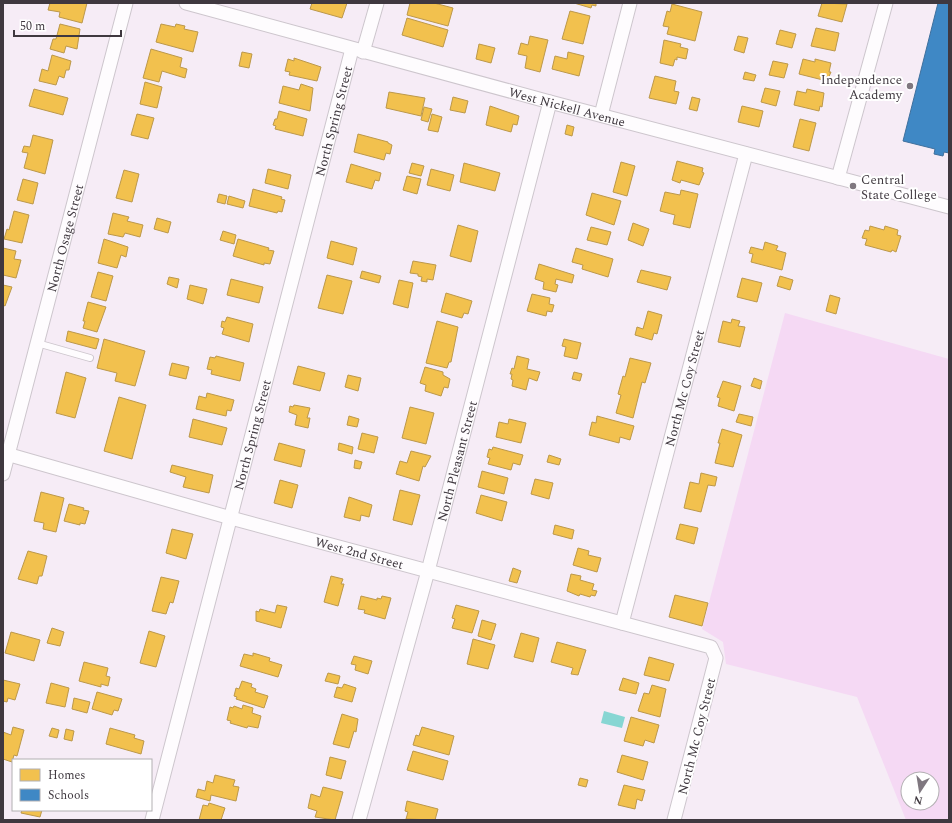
<svg xmlns="http://www.w3.org/2000/svg" width="952" height="823" viewBox="0 0 952 823" font-family="Spectral,serif">
<style>
.green{fill:#f5d9f4;fill-rule:evenodd}
.water{fill:#87d6d3}
.homes{fill:#f2c14e;stroke:#bc984a}
.schools{fill:#3f88c5;stroke:#3f709d}
.lines{fill:none;stroke-linecap:round;stroke-linejoin:round}
.lane-casing{stroke:#cdc6cd;stroke-width:8}
.street-casing{stroke:#cdc6cd;stroke-width:15}
.lane{stroke:#fefcfe;stroke-width:6}
.street{stroke:#fefcfe;stroke-width:13}
.poi-dot{fill:#7f777f;stroke:#fff;stroke-width:1.5}
.labels{text-anchor:middle;stroke-width:4;stroke-linejoin:round;paint-order:stroke}
.poi-label{font-size:13px;fill:#3f383f;stroke:#fff;text-anchor:end}
.street-label{font-size:13px;fill:#3f383f;stroke:#fff}
</style>
<rect width="100%" height="100%" fill="#f6ecf6"/>
<!-- green -->
<path class="green" d="M785 313 949 359V820H906L857 697 726 664 723 642 702 629ZM908 779H932V803H908Z"/>
<!-- water -->
<polygon class="water" points="604,711 625,717 622,728 601,723"/>
<!-- homes -->
<g class="homes">
<polygon points="50,3 87,3 82,23 59,17 60,12 48,10"/>
<polygon points="312,3 347,3 342,18 310,9"/>
<polygon points="410,3 434,3 453,8 448,26 407,15"/>
<polygon points="574,3 596,3 596,6 592,5 591,8"/>
<polygon points="822,3 847,4 842,22 818,16"/>
<polygon points="672,4 702,12 695,41 667,34 669,27 663,26 667,11 670,12"/>
<polygon points="570,11 590,16 583,44 562,39"/>
<polygon points="407,18 448,30 443,47 402,35"/>
<polygon points="60,24 80,29 77,49 66,46 64,53 50,49 53,39 56,39"/>
<polygon points="161,24 175,27 176,24 185,26 184,29 198,32 193,52 156,42"/>
<polygon points="816,28 839,33 835,51 811,46"/>
<polygon points="780,30 796,34 792,48 776,44"/>
<polygon points="530,36 548,40 540,72 525,68 527,56 518,54 521,43 528,45"/>
<polygon points="738,36 748,38 744,53 734,50"/>
<polygon points="664,40 681,44 680,47 688,49 686,59 677,57 677,60 675,59 673,66 660,63"/>
<polygon points="479,44 495,48 491,63 476,59"/>
<polygon points="151,49 182,58 180,67 187,69 185,78 162,71 159,82 143,78"/>
<polygon points="242,52 252,54 249,68 239,66"/>
<polygon points="568,52 584,56 579,76 552,69 555,56 567,59"/>
<polygon points="52,55 71,61 69,70 66,70 64,78 59,76 56,85 39,81 42,69 48,71"/>
<polygon points="294,58 321,67 317,81 289,75 290,72 285,71 288,59 294,61"/>
<polygon points="803,59 815,62 815,59 831,63 829,72 831,72 827,81 799,74"/>
<polygon points="773,61 788,64 784,78 769,75"/>
<polygon points="745,72 756,75 754,81 743,79"/>
<polygon points="655,76 676,81 674,91 679,92 676,104 649,98"/>
<polygon points="145,82 162,87 157,108 140,104"/>
<polygon points="301,84 313,88 310,111 279,103 283,86 299,90"/>
<polygon points="765,88 780,91 776,106 761,102"/>
<polygon points="34,89 68,98 63,115 29,106"/>
<polygon points="807,89 824,93 822,107 820,106 819,111 794,105 797,91 806,93"/>
<polygon points="389,92 425,98 421,116 386,108"/>
<polygon points="453,97 468,101 465,113 450,110"/>
<polygon points="692,97 700,99 697,111 689,109"/>
<polygon points="490,106 519,116 517,125 513,124 511,132 486,125"/>
<polygon points="742,106 763,111 759,127 738,122"/>
<polygon points="424,107 432,109 428,122 421,120"/>
<polygon points="279,111 307,119 303,136 275,129 276,126 273,125 275,119 277,119"/>
<polygon points="137,114 154,118 148,139 131,135"/>
<polygon points="432,114 442,117 438,132 428,130"/>
<polygon points="800,119 816,123 809,151 793,147"/>
<polygon points="567,125 574,127 572,136 565,134"/>
<polygon points="358,134 388,142 388,143 392,145 390,154 386,153 384,160 354,152"/>
<polygon points="33,135 53,140 45,174 24,168 28,153 22,152 24,146 30,147"/>
<polygon points="677,161 703,168 702,172 704,173 699,185 681,180 680,183 672,180"/>
<polygon points="621,162 635,166 627,196 613,192"/>
<polygon points="412,163 424,166 421,176 409,173"/>
<polygon points="464,163 500,173 495,191 460,182"/>
<polygon points="351,164 381,173 379,181 375,180 372,189 346,182"/>
<polygon points="268,169 291,175 288,189 265,183"/>
<polygon points="431,169 454,175 450,191 427,185"/>
<polygon points="124,170 139,174 132,202 116,198"/>
<polygon points="407,176 421,179 417,194 403,190"/>
<polygon points="23,179 38,183 33,204 17,200"/>
<polygon points="253,189 282,197 281,199 285,200 282,212 278,211 277,213 249,206"/>
<polygon points="681,190 698,194 690,228 673,224 675,215 660,211 665,192 680,195"/>
<polygon points="592,193 621,201 614,225 586,215"/>
<polygon points="219,194 227,196 225,204 217,202"/>
<polygon points="229,196 245,201 243,208 227,204"/>
<polygon points="14,211 29,215 22,243 4,239 7,229 9,230"/>
<polygon points="113,213 129,217 127,221 143,225 140,237 125,233 123,237 108,234"/>
<polygon points="157,218 171,222 168,233 154,229"/>
<polygon points="633,223 649,229 643,246 628,240"/>
<polygon points="458,225 478,231 471,262 450,256"/>
<polygon points="870,226 884,230 885,226 898,230 897,235 901,236 896,252 892,250 891,252 865,245 867,239 862,238 865,230 869,231"/>
<polygon points="591,227 611,232 607,245 587,240"/>
<polygon points="223,231 236,235 234,244 220,240"/>
<polygon points="104,239 128,247 126,257 121,255 117,268 98,263"/>
<polygon points="238,239 269,248 268,250 274,251 270,264 264,263 264,265 233,256"/>
<polygon points="331,241 357,248 353,265 327,258"/>
<polygon points="765,242 778,246 776,250 786,253 782,270 751,262 753,254 749,253 751,247 763,250"/>
<polygon points="3,248 16,251 14,259 21,260 16,278 3,275"/>
<polygon points="576,248 613,259 608,277 582,269 583,265 572,262"/>
<polygon points="413,261 436,265 433,280 427,279 427,282 421,281 422,277 418,276 418,274 410,273"/>
<polygon points="539,264 574,275 572,283 556,279 555,284 558,285 556,292 543,289 544,282 535,279"/>
<polygon points="641,270 671,277 667,290 637,282"/>
<polygon points="362,271 381,276 379,283 360,278"/>
<polygon points="98,272 113,276 106,301 91,297"/>
<polygon points="327,275 352,281 343,314 318,308"/>
<polygon points="780,276 793,280 790,290 777,286"/>
<polygon points="169,277 179,279 177,288 167,284"/>
<polygon points="742,278 762,283 757,302 737,297"/>
<polygon points="231,279 263,287 259,303 227,295"/>
<polygon points="399,280 413,283 408,308 393,304"/>
<polygon points="3,285 12,287 5,306 3,305"/>
<polygon points="190,285 207,289 203,304 187,299"/>
<polygon points="446,293 472,301 468,314 464,313 462,318 441,312"/>
<polygon points="532,294 550,298 549,304 554,305 552,312 547,311 546,316 527,311"/>
<polygon points="830,295 840,298 836,314 826,311"/>
<polygon points="88,302 106,307 97,332 83,328 85,321 83,321"/>
<polygon points="648,311 662,315 657,334 654,333 652,340 635,335 637,327 643,329"/>
<polygon points="227,317 253,324 249,342 222,334 224,328 221,327 222,321 225,322"/>
<polygon points="732,319 740,321 738,326 745,327 740,347 718,342 723,321 731,323"/>
<polygon points="437,321 458,327 451,362 449,362 447,368 426,363"/>
<polygon points="68,331 99,339 96,349 66,341"/>
<polygon points="104,339 145,351 135,386 115,381 117,373 97,368"/>
<polygon points="564,339 581,343 577,359 564,356 566,347 562,346"/>
<polygon points="216,356 244,363 240,381 211,374 212,370 207,369 210,357 215,358"/>
<polygon points="517,356 529,359 527,369 540,372 537,381 529,378 526,390 512,386 513,380 511,379 512,374 510,374 512,368 514,369"/>
<polygon points="630,358 651,363 645,383 642,382 633,418 616,413 621,395 618,394 623,376 625,377"/>
<polygon points="172,363 189,367 186,379 169,375"/>
<polygon points="298,366 325,373 320,391 293,384"/>
<polygon points="425,367 443,372 443,375 450,379 448,388 444,387 441,396 425,391 426,385 420,383"/>
<polygon points="66,372 86,378 75,418 56,413"/>
<polygon points="574,372 582,374 580,381 572,379"/>
<polygon points="348,375 361,378 358,391 345,387"/>
<polygon points="754,378 762,381 760,389 751,386"/>
<polygon points="723,381 741,386 734,411 718,406 720,398 717,397"/>
<polygon points="207,393 234,400 231,411 227,410 226,416 196,409 199,396 206,398"/>
<polygon points="119,397 146,405 132,459 104,451"/>
<polygon points="294,405 310,408 307,418 310,418 308,428 295,425 297,415 289,412 290,406 293,407"/>
<polygon points="410,407 434,413 426,444 402,438"/>
<polygon points="739,414 753,417 751,426 736,422"/>
<polygon points="349,416 359,419 357,427 347,425"/>
<polygon points="597,416 634,426 630,440 620,437 619,443 589,435 592,422 596,423"/>
<polygon points="193,419 227,428 222,445 189,437"/>
<polygon points="509,419 526,423 521,443 496,437 499,422 508,424"/>
<polygon points="722,429 742,435 733,467 715,463 720,443 718,443"/>
<polygon points="362,433 378,437 374,453 358,449"/>
<polygon points="279,443 305,450 301,467 274,460"/>
<polygon points="339,443 353,447 352,454 338,450"/>
<polygon points="493,447 523,455 520,465 513,463 511,470 488,464 490,458 487,457 489,449 492,450"/>
<polygon points="411,451 431,456 425,467 423,466 419,481 396,474 400,461 407,463"/>
<polygon points="549,455 561,459 559,465 547,462"/>
<polygon points="355,460 362,462 360,469 354,468"/>
<polygon points="172,465 213,475 209,493 183,487 186,477 170,472"/>
<polygon points="482,471 508,478 504,494 478,487"/>
<polygon points="701,473 717,477 715,486 708,485 701,512 684,508 690,482 699,484"/>
<polygon points="535,479 553,483 549,499 531,494"/>
<polygon points="280,480 298,485 292,508 274,503"/>
<polygon points="400,490 420,495 412,525 393,520"/>
<polygon points="41,492 64,498 56,532 43,529 44,523 34,521"/>
<polygon points="481,495 507,502 502,521 476,513"/>
<polygon points="349,497 372,505 369,517 361,515 360,521 344,517"/>
<polygon points="69,504 84,508 83,510 89,511 85,524 80,523 80,525 64,521"/>
<polygon points="680,524 698,528 694,544 676,539"/>
<polygon points="555,525 574,530 572,539 553,534"/>
<polygon points="172,529 193,534 186,559 166,553"/>
<polygon points="578,548 589,551 588,555 601,558 597,572 573,565"/>
<polygon points="28,551 47,556 42,576 39,576 37,584 18,579"/>
<polygon points="513,568 521,571 517,583 509,581"/>
<polygon points="571,574 581,576 580,580 594,584 592,590 597,591 595,596 591,595 590,597 580,594 579,596 567,591"/>
<polygon points="331,576 343,579 341,584 344,584 338,606 324,602"/>
<polygon points="161,577 179,581 173,603 170,602 166,614 152,611"/>
<polygon points="675,595 708,603 702,626 669,617"/>
<polygon points="361,596 377,600 377,598 381,599 382,596 391,598 385,619 364,613 365,610 358,609"/>
<polygon points="277,605 287,607 281,628 256,621 256,611 259,612 260,609 275,613"/>
<polygon points="456,605 479,611 472,633 452,628 455,619 452,618"/>
<polygon points="482,620 496,624 491,640 478,636"/>
<polygon points="52,628 64,632 60,646 47,643"/>
<polygon points="149,631 165,636 156,667 140,663"/>
<polygon points="11,632 40,640 34,661 5,653"/>
<polygon points="521,633 539,638 533,662 514,657"/>
<polygon points="473,639 495,645 488,669 467,664"/>
<polygon points="557,642 586,650 578,675 571,674 573,668 551,662"/>
<polygon points="253,653 270,658 269,661 282,665 278,677 240,666 244,654 253,656"/>
<polygon points="354,656 372,661 368,674 355,670 356,665 351,664"/>
<polygon points="649,657 674,664 669,681 644,675"/>
<polygon points="84,662 108,668 106,676 110,677 108,686 101,684 101,687 79,681"/>
<polygon points="328,673 340,676 338,684 325,681"/>
<polygon points="623,678 639,683 636,694 619,690"/>
<polygon points="3,680 20,684 15,700 8,698 7,702 3,701"/>
<polygon points="242,681 252,684 251,687 256,689 255,692 268,696 264,708 236,699 237,697 234,696 236,688 239,689"/>
<polygon points="51,683 69,688 65,707 46,703"/>
<polygon points="344,684 356,688 352,702 334,697 337,687 342,688"/>
<polygon points="652,685 666,689 660,717 638,711 644,693 649,694"/>
<polygon points="97,692 122,699 118,711 114,710 112,715 92,709"/>
<polygon points="74,698 90,702 87,713 72,709"/>
<polygon points="243,705 253,708 252,713 261,716 258,728 248,726 247,728 230,723 231,721 227,720 230,707 233,708 234,706 242,709"/>
<polygon points="342,714 358,719 356,732 354,731 349,748 333,744"/>
<polygon points="631,717 659,725 654,743 645,740 643,746 624,741"/>
<polygon points="13,727 24,730 17,756 14,755 12,762 3,759 3,732 11,735"/>
<polygon points="422,727 454,736 449,755 413,745 416,735 419,736"/>
<polygon points="52,728 59,730 57,738 49,736"/>
<polygon points="110,728 135,735 134,738 144,741 141,754 106,744"/>
<polygon points="66,729 74,731 72,741 64,739"/>
<polygon points="413,751 448,761 443,780 407,770"/>
<polygon points="622,755 648,762 643,780 617,772"/>
<polygon points="330,757 346,761 341,779 326,775"/>
<polygon points="215,775 235,780 233,786 239,787 236,801 211,795 210,801 196,797 198,789 205,791 207,781 213,783"/>
<polygon points="580,778 588,780 586,787 578,785"/>
<polygon points="624,785 645,790 642,801 637,799 635,809 618,805"/>
<polygon points="323,787 343,792 335,820 315,817 317,811 308,808 311,794 320,797"/>
<polygon points="407,801 438,809 435,820 406,819 408,812 405,811"/>
<polygon points="209,803 225,808 221,820 199,820 203,805 208,806"/>
<polygon points="22,810 42,810 40,817 21,813"/>
</g>
<!-- schools -->
<polygon class="schools" points="938,3 949,3 949,153 944,152 943,156 934,154 935,149 903,141"/>
<g class="lines">
<defs>
<polyline id="lane" points="37,343 90,358"/>
<g id="street">
<path id="s1" d="M186 3 550 102 949 207"/>
<polyline points="363,52 377,3"/>
<polyline points="601,115 630,3"/>
<polyline points="838,178 886,3"/>
<path id="s2" d="M3 453 231 518 711 647 716 658 674 820"/>
<path id="s3" d="M3 474 126 3"/>
<path id="s4" d="M622 623 746 154"/>
<path id="s5" d="M152 820 352 49"/>
<path id="s6" d="M359 820 428 571 550 102"/>
</g>
</defs>
<!-- lane casing -->
<use href="#lane" class="lane-casing"/>
<!-- street casing -->
<use href="#street" class="street-casing"/>
<!-- lane -->
<use href="#lane" class="lane"/>
<!-- street -->
<use href="#street" class="street"/>
</g>
<!-- markers -->
<g class="poi-dot">
<circle cx="910" cy="86" r="4"/>
<circle cx="853" cy="186" r="4"/>
</g>
<g class="labels">
<!-- poi labels -->
<g class="poi-label">
<text x="902" y="84">Independence<tspan x="902" dy="15">Academy</tspan></text>
<text x="861" y="184" text-anchor="start">Central<tspan x="861" dy="15">State College</tspan></text>
</g>
<!-- street labels -->
<g class="street-label">
<text dy="5" stroke="none"><textPath href="#s1" startOffset="395">West Nickell Avenue</textPath></text>
<text dy="5" stroke="none"><textPath href="#s5" startOffset="722">North Spring Street</textPath></text>
<text dy="5" stroke="none"><textPath href="#s3" startOffset="244">North Osage Street</textPath></text>
<text dy="5" stroke="none"><textPath href="#s4" startOffset="243">North Mc Coy Street</textPath></text>
<text dy="5" stroke="none"><textPath href="#s5" startOffset="398">North Spring Street</textPath></text>
<text dy="5" stroke="none"><textPath href="#s6" startOffset="372">North Pleasant Street</textPath></text>
<text dy="5" stroke="none"><textPath href="#s2" startOffset="370">West 2nd Street</textPath></text>
<text transform="translate(696 736) rotate(-76)" y="5">North Mc Coy Street</text>
</g>
</g>
<!-- border -->
<rect width="952" height="823" fill="none" stroke="#3f383f" stroke-width="8"/>
<!-- legend -->
<rect x="12" y="759" width="140" height="52" fill="#ffffff" stroke="#b2afb2"/>
<rect x="20" y="769" width="20" height="12" fill="#f2c14e" stroke="#b2afb2"/>
<text x="48" y="779" font-size="12" fill="#3f383f">Homes</text>
<rect x="20" y="789" width="20" height="12" fill="#3f88c5" stroke="#b2afb2"/>
<text x="48" y="799" font-size="12" fill="#3f383f">Schools</text>
<!-- north arrow -->
<g transform="translate(920 791) rotate(192)"><circle r="19" fill="#ffffff" stroke="#b2afb2"/>
<path d="M0-3L7 15L0 10L-7 15Z" fill="#7f777f"/>
<text y="-6" font-size="11" font-weight="bold" text-anchor="middle" fill="#3f383f">N</text>
</g>
<!-- scale -->
<path d="M14 30v6h107v-6" fill="none" stroke="#3f383f" stroke-width="2"/>
<text x="20" y="30" font-size="12" fill="#3f383f" stroke="#ffffff" stroke-width="3" paint-order="stroke">50 m</text>
</svg>
